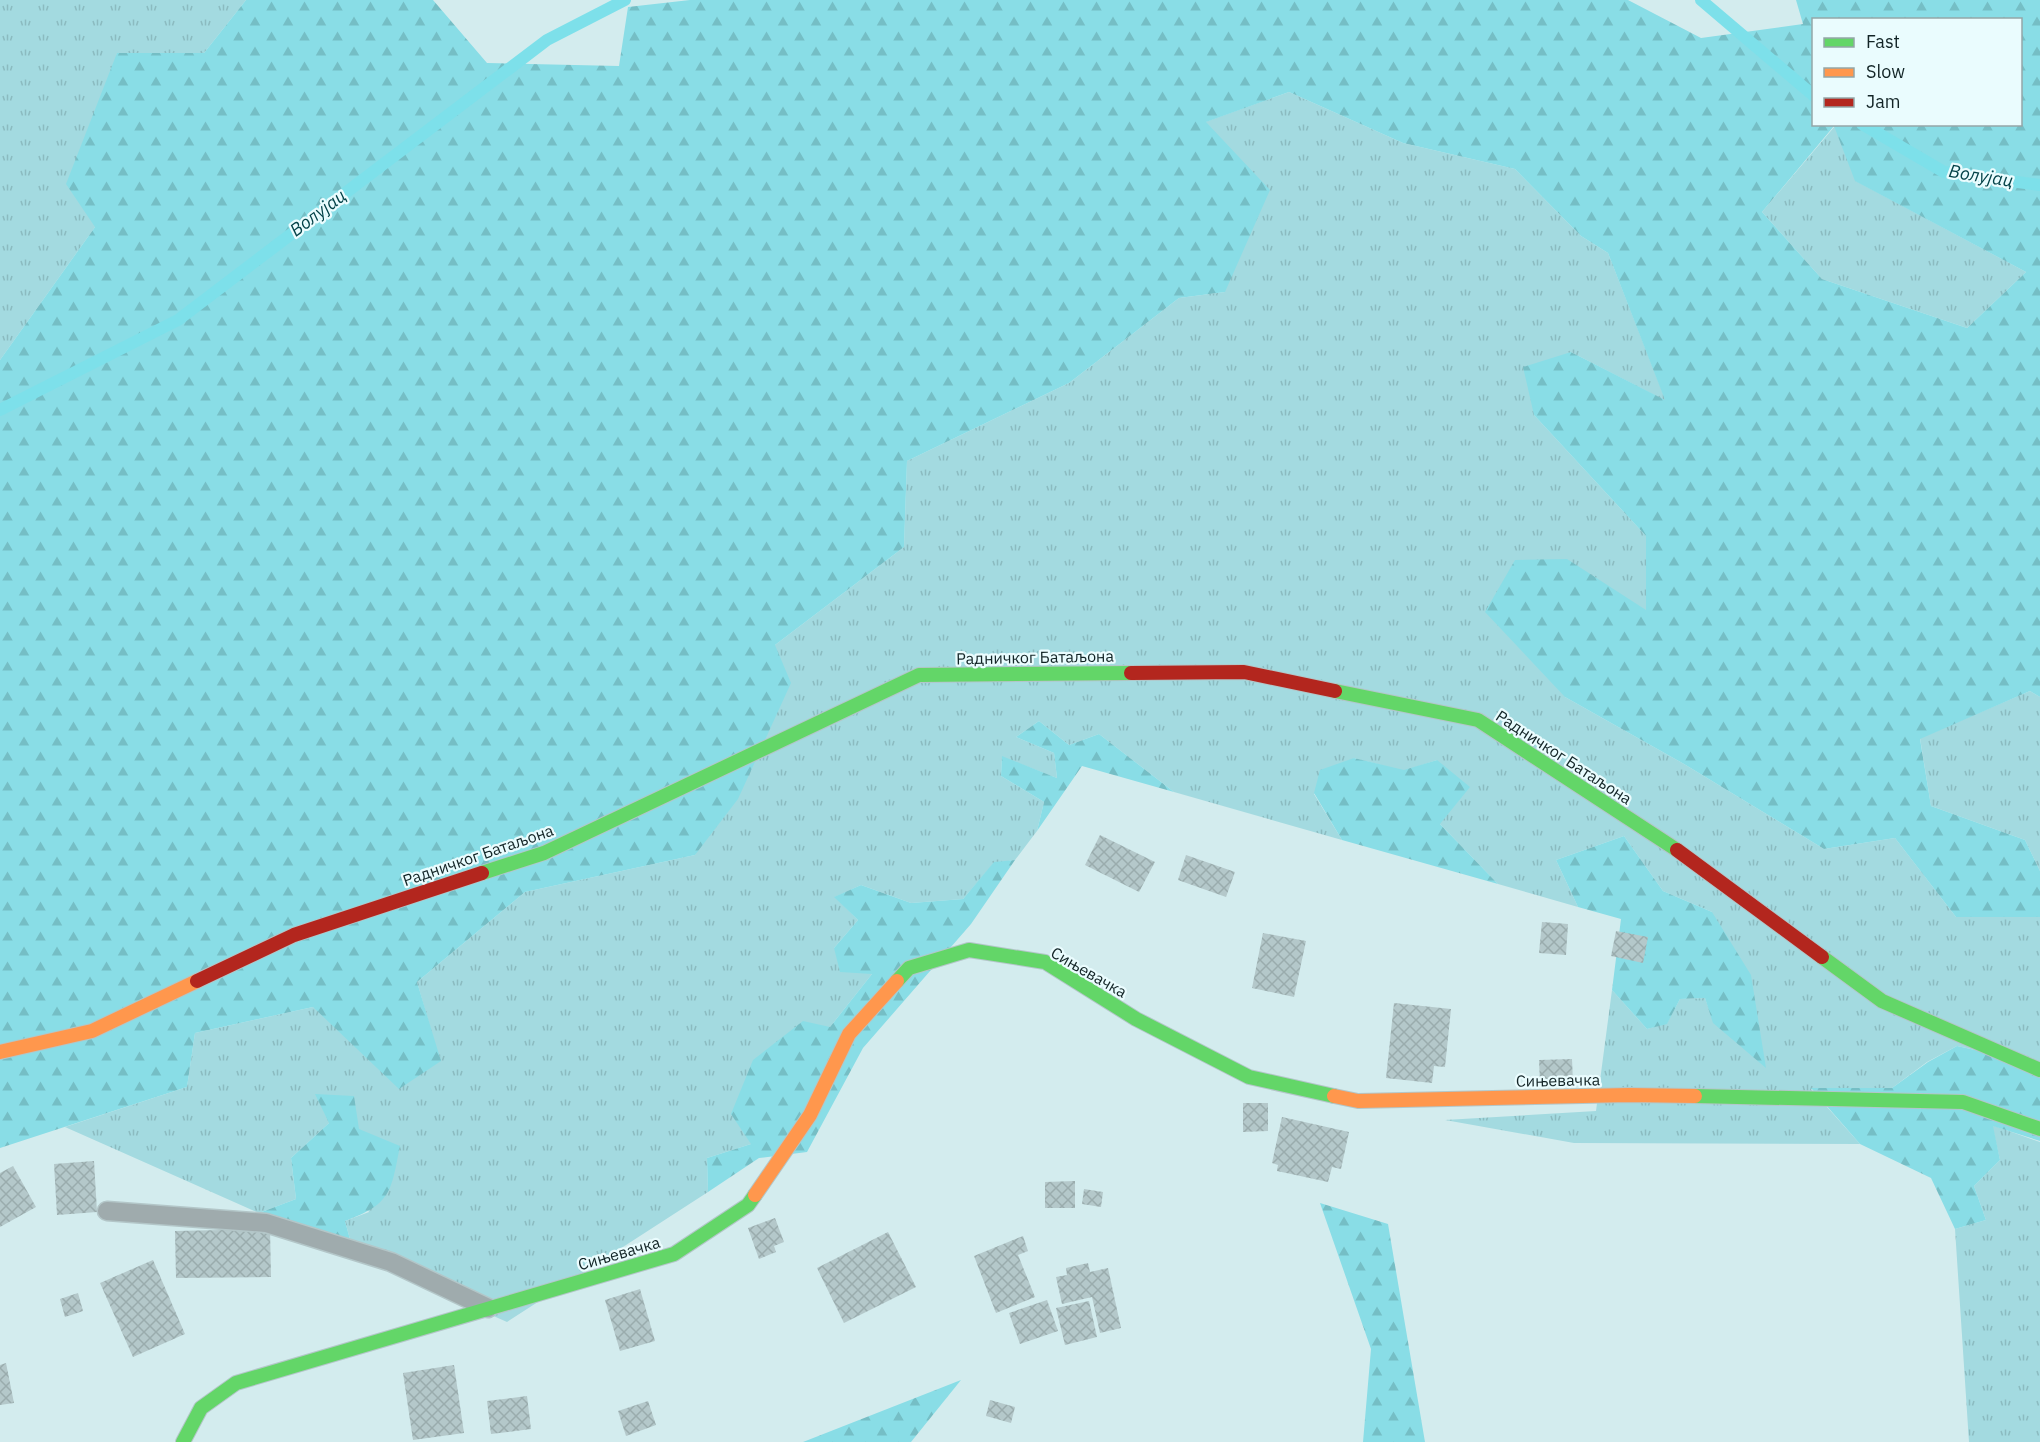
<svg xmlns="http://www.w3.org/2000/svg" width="2040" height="1442" viewBox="0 0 2040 1442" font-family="'IBM Plex Sans',sans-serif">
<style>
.grass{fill:url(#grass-tufts)}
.forest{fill:url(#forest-firs);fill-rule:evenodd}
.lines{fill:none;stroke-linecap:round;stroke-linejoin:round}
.stream{stroke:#7de0ea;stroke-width:12}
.building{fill:url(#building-cross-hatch)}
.lane-casing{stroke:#b3c6c8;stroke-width:21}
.fast-casing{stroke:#b3c6c8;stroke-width:16}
.slow-casing{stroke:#b3c6c8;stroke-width:16}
.jam-casing{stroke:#b3c6c8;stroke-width:16}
.lane{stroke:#9fabad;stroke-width:18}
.fast{stroke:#63d668;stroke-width:14}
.slow{stroke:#ff974d;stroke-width:14}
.jam{stroke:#b3261e;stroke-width:14}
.labels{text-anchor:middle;stroke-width:4.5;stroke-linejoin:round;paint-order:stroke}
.street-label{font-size:16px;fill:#122426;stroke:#eafcfe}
.water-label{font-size:18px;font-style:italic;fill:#034248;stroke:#eafcfe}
</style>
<defs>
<pattern id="grass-tufts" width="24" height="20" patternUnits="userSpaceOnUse" patternTransform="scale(1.5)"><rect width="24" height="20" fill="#a3dae0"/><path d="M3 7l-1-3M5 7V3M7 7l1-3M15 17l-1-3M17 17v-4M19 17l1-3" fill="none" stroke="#8bbbc0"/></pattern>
<pattern id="forest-firs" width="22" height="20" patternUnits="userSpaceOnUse" patternTransform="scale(1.5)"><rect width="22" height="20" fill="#89dde6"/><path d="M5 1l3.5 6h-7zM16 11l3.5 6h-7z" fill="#75bec5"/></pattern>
<pattern id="building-cross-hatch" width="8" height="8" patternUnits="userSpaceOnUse" patternTransform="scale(1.5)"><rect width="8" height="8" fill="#b4c8ca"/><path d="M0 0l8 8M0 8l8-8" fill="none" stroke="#9aacad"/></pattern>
</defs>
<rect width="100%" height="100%" fill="#d3ecee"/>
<!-- grass -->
<g class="grass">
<polygon points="0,0 246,0 204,53 117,53 95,227 0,360"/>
<polygon points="1289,92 1403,143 1515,169 1581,236 1608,253 1666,401 1571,352 1534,415 1646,536 1646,610 1565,697 1684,764 1824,849 1895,838 1956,917 2040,917 2040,1064 1957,1046 1927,1062 1892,1088 1811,1089 1860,1144 1574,1143 1445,1120 1596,1111 1612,990 1647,1029 1667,1023 1680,999 1705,998 1714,1023 1712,912 1663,891 1624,836 1556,860 1578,907 1498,884 1440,824 1437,760 1404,771 1354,758 1314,794 1342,840 1174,792 1099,734 1069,745 1039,721 1016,737 1054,753 1057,778 1002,757 1001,776 1044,802 1037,831 1015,860 994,863 963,899 911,903 861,885 835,897 858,920 834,948 872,974 830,1027 751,1144 707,1158 708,1192 507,1322 354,1254 345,1221 369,1212 329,1123 291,1158 296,1199 259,1213 65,1127 187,1087 195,1033 313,1007 440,1061 417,982 525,892 695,855 775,645 904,547 907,461 1069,383 1179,298 1225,292 1205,122"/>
<polygon points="1835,126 1856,181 2026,272 1967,328 1822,279 1762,212"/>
<polygon points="2030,691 2040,697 2040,871 2025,840 1931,806 1920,738"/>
<polygon points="1992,1125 2040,1142 2040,1442 1969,1442 1955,1229 1986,1220 1974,1186 2000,1160"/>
</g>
<!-- forest -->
<g class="forest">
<path d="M246 0H433L487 63 619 66 628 7 690 0H1628L1701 38 1803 24 1796 0H2040V697L2030 691 1920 739 1931 806 2025 840 2040 871V917H1956L1895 838 1824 849 1684 764 1565 697 1485 612 1515 560 1567 559 1646 610V536L1534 415 1523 367 1571 352 1665 400 1608 253 1581 236 1515 169 1403 143 1289 92 1206 122 1270 190 1225 292 1179 298 1069 383 907 461 904 547 775 645 791 683 738 799 695 855 525 892 417 982 441 1061 399 1089 313 1007 195 1033 187 1087 0 1148V360L95 227 66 184 117 53H204ZM1814 20H2020V124H1814ZM1834 126 1855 181 2026 272 1967 328 1822 279 1762 212Z"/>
<polygon points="1039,721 1069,745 1099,734 1174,792 1082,766 1037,831 1044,802 1001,776 1002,756 1057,778 1054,753 1016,737"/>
<polygon points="1354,758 1404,770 1437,760 1470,787 1440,824 1498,884 1342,840 1314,793 1320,770"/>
<polygon points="1624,836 1663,891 1712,912 1751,975 1766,1068 1713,1023 1705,998 1680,999 1667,1024 1647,1029 1612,990 1621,919 1578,907 1556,860"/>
<polygon points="1015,860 971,924 863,1048 807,1152 759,1158 708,1192 707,1158 751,1144 731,1114 753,1060 803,1021 830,1027 872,974 840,972 834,948 858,920 834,897 861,885 911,903 963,899 994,862"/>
<polygon points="1957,1046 2040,1064 2040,1141 1993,1126 2000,1160 1974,1186 1986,1220 1955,1229 1931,1178 1860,1144 1811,1088 1892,1088 1928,1062"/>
<path d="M315 1094 354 1096 359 1129 400 1146C391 1191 392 1204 345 1221L354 1254 259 1213 296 1199 291 1158 329 1123Z"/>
<polygon points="1320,1203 1388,1224 1425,1442 1363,1442 1371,1349"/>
<polygon points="961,1380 911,1442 803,1442"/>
</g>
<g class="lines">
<!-- stream -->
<g class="stream">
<polyline points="1701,0 1814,96"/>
<polyline points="1862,124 1944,172 2040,185"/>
<polyline points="0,410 178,320 547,40 625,0"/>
</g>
</g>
<!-- building -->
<g class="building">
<polygon points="1100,835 1155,862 1139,892 1085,865"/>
<polygon points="1186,855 1235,872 1226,897 1178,880"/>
<polygon points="1542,922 1568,924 1566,955 1539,953"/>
<polygon points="1616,931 1648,937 1643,963 1611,956"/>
<polygon points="1263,933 1306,941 1294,997 1252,988"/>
<polygon points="1394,1003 1451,1009 1445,1067 1434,1066 1432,1083 1386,1078"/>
<polygon points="1572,1059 1573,1083 1540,1084 1539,1060"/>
<polygon points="1243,1103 1268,1103 1268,1131 1243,1132"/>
<polygon points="1282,1117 1349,1132 1341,1169 1332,1167 1328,1182 1277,1171 1278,1165 1272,1163"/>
<polygon points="94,1161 97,1212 57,1215 54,1164"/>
<polygon points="13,1166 36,1207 0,1227 0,1173"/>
<polygon points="1075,1181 1075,1208 1045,1208 1045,1182"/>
<polygon points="1084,1189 1103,1192 1101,1207 1082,1204"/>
<polygon points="775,1218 784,1242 774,1246 776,1252 759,1259 748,1228"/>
<polygon points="270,1229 271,1277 176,1278 175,1231"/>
<polygon points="888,1232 916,1287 844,1323 817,1268"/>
<polygon points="1023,1236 1028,1251 1018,1255 1035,1297 996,1313 974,1256"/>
<polygon points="153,1260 185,1334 133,1357 100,1283"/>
<polygon points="1088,1263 1090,1272 1108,1268 1121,1328 1100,1333 1092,1297 1062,1304 1056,1277 1067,1275 1066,1268"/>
<polygon points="640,1289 655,1341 620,1351 605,1300"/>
<polygon points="78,1293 83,1311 65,1317 60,1299"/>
<polygon points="1047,1300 1058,1331 1020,1344 1009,1313"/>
<polygon points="1089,1301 1097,1337 1065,1345 1056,1308"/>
<polygon points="6,1363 14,1403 0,1405 0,1365"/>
<polygon points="454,1365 464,1433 413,1440 403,1373"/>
<polygon points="527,1396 531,1429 491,1434 487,1401"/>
<polygon points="990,1400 1015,1407 1011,1423 986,1416"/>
<polygon points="648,1401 656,1425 626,1436 618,1411"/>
</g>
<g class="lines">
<defs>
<polyline id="lane" points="107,1211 266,1223 391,1262 488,1308"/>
<g id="fast">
<polyline points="1335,691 1478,720 1677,850"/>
<polyline points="482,873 544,853 919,675 1131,673"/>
<polyline points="1822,957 1882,1001 2040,1070"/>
<polyline points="897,981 909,968 969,950 1045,962 1136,1019 1249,1077 1334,1096"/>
<polyline points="1695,1096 1963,1102 2040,1129"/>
<polyline points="183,1442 201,1408 236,1383 674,1254 748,1205 755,1195"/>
</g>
<g id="slow">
<polyline points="0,1052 92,1031 197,981"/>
<polyline points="1334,1096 1358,1101 1629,1095 1695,1096"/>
<polyline points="755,1195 810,1115 849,1034 897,981"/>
</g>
<g id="jam">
<polyline points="1131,673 1244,672 1335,691"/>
<polyline points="1677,850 1822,957"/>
<polyline points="197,981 294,935 482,873"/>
</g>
</defs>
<!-- lane casing -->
<use href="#lane" class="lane-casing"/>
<!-- fast casing -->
<use href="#fast" class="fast-casing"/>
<!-- slow casing -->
<use href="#slow" class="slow-casing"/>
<!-- jam casing -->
<use href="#jam" class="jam-casing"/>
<!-- lane -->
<use href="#lane" class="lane"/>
<!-- fast -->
<use href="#fast" class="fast"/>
<!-- slow -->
<use href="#slow" class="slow"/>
<!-- jam -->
<use href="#jam" class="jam"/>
</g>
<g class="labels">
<!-- street labels -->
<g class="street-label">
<text transform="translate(1035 657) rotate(-1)" y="6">Радничког Батаљона</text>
<text transform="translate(1564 757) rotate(33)" y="6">Радничког Батаљона</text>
<text transform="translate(478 855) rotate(-19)" y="6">Радничког Батаљона</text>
<text transform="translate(1089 972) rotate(30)" y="6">Сињевачка</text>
<text transform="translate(1558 1080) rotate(-1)" y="6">Сињевачка</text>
<text transform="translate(619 1253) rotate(-16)" y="6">Сињевачка</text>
</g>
<!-- water labels -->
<g class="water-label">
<text transform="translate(1981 176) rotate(9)" y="6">Волујац</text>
<text transform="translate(318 213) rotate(-37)" y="6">Волујац</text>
</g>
</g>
<!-- legend -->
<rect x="1812" y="18" width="210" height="108" fill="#eafcfe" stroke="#94a6a8" stroke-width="1.5"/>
<rect x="1824" y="38" width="30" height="9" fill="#63d668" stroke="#94a6a8" stroke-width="1.5"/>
<text x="1866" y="48" font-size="18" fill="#122426">Fast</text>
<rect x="1824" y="68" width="30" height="9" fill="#ff974d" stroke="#94a6a8" stroke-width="1.5"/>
<text x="1866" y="78" font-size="18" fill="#122426">Slow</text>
<rect x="1824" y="98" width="30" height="9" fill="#b3261e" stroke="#94a6a8" stroke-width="1.5"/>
<text x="1866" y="108" font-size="18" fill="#122426">Jam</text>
</svg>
